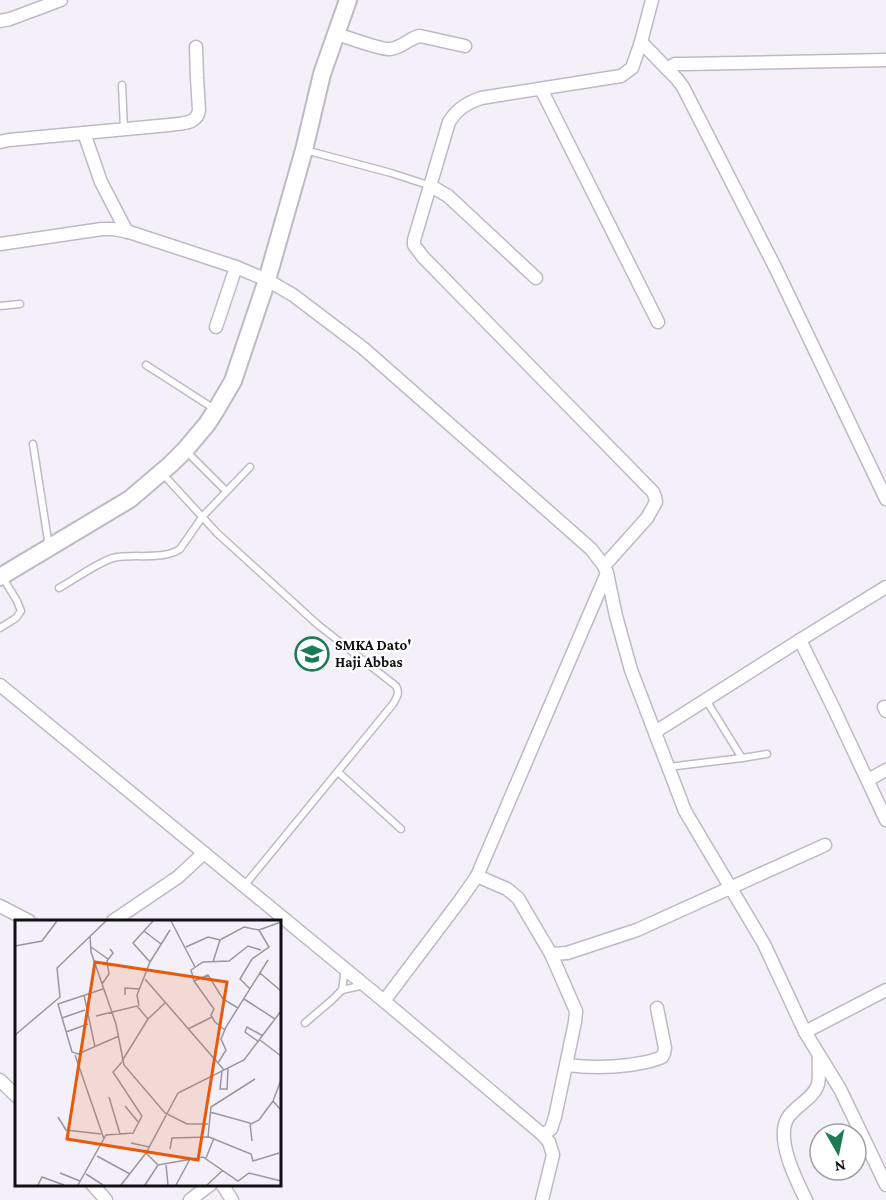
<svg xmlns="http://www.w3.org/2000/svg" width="886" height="1200" viewBox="0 0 886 1200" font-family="'Crimson Pro',serif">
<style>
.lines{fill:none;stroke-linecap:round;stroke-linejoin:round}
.lane-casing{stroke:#bebac4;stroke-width:9}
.street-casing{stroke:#bebac4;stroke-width:15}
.secondary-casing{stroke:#bebac4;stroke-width:20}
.lane{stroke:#fff;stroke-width:6}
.street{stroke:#fff;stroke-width:12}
.secondary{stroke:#fff;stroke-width:16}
.labels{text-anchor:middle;stroke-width:5;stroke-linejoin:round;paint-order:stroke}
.poi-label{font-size:15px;font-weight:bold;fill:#111013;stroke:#fff;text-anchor:start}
.inset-road{fill:none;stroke:#99969e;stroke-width:1.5}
.view{fill:#e8590c;fill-opacity:0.15;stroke:#e8590c;stroke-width:3}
.inset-edge{fill:none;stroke:#111013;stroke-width:3}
</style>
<rect width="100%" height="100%" fill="#f4f0fa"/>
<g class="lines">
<defs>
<g id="lane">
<polyline points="122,85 124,129"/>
<polyline points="305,150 391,173 431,186"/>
<polyline points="0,306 20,304"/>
<polyline points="146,365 216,410"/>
<polyline points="33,444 49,547"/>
<polyline points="186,451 226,491"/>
<path d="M162 473 217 533 317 624 396 686C400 693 397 697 393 704L244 886"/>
<path d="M59 588C72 581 100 561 113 558 133 553 162 561 180 549L203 516 250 467"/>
<polyline points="0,628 16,618 21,611 17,601 3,578"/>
<polyline points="706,700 742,758"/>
<polyline points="668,767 742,758 767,754"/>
<polyline points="338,772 401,829"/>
<polyline points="342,990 364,985"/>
<polyline points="305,1023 332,1000 342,990 345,969"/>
</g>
<g id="street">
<polyline points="0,21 10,19 61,0"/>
<path d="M336 34C348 37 380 50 390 49 402 48 409 38 420 36L465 46"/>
<polyline points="641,42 677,79 683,87 776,269 886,499"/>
<polyline points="667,69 675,64 685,64 886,60"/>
<polyline points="541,89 658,322"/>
<polyline points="84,133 101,182 127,232"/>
<path d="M0 142 9 140 169 125C181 123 197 125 199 110L197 78 196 47"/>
<polyline points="431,186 448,196 536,278"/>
<polyline points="0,244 102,229 113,229 129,232 236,267 267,280 293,295 363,348 591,549 604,566 607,573 616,616 631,670 685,811 764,944 805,1032 840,1089 886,1185"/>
<polyline points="216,327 236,267"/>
<path d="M604 566 647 518 656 502 655 497 653 492 423 257 414 245V240L449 122C457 109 467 103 481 98L621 76 632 68 641 42 652 0"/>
<polyline points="800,640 833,707 886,820"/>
<polyline points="0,685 384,1001 543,1135 549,1142 553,1155 542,1200"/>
<polyline points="884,707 886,711"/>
<polyline points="655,732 800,640 886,587"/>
<polyline points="868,780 886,770"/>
<polyline points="477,876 507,889 518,898 551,954 567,953 637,930 825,845"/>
<polyline points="0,906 29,921"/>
<polyline points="113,921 178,877 204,853"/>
<polyline points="384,1001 461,899 477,876 607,573"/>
<polyline points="805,1032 886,990"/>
<path d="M567 1065C590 1068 607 1068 629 1065 641 1063 652 1062 662 1057L664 1053 665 1048 657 1008"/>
<polyline points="0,1080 16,1096"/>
<polyline points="543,1135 551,1129 555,1117 575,1022 576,1011 551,954"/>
<polyline points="92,1184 106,1200"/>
<polyline points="222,1184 232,1200"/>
<polyline points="190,1200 211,1184"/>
<path d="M806 1200C796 1180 776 1140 787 1119 794 1106 814 1099 818 1084 820 1076 818 1065 819 1056"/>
</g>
<polyline id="secondary" points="0,577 130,499 171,464 185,450 207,424 216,410 233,381 267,280 304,150 322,74 348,0"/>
</defs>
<!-- lane casing -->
<use href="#lane" class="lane-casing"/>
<!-- street casing -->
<use href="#street" class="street-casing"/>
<!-- secondary casing -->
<use href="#secondary" class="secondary-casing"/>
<!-- lane -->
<use href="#lane" class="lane"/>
<!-- street -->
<use href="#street" class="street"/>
<!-- secondary -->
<use href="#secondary" class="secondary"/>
</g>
<!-- icons -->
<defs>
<symbol id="school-ring" viewBox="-11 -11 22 22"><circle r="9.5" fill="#fff" stroke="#1b7b53" stroke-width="1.5"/><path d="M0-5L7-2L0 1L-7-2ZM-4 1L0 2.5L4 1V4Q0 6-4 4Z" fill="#1b7b53"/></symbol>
</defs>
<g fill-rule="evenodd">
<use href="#school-ring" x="293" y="635" width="38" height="38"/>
</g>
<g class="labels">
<!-- poi labels -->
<g class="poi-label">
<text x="335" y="650">SMKA Dato'<tspan x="335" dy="17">Haji Abbas</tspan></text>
</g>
</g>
<!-- overview -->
<g transform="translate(15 920)">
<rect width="266" height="266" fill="#f4f0fa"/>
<path class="inset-road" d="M156 1 180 47M129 11 146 24M75 16 76 32 101 104 109 145 150 193 172 204H193M0 26 27 21 42 1M76 27 93 39M171 27 193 17 205 20 229 7 244 10 266 2M135 42 155 10M198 42 205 20M245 53 266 71M130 59 209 150M179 61 199 89 196 95 200 102 210 110M87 64 94 54 92 41 98 33 95 29M88 69 43 84 57 132 63 134 104 116M235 69 225 59 237 39 254 27 244 10M69 75 80 127M110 75V68L124 69M229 79 260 99M124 86 122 75 135 42 118 23 138 1M223 88 208 79 193 55 179 61 176 50 188 42 214 41 233 26 246 30M81 96 122 86 133 99M47 98 70 90M173 109 197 97M51 112 73 104M0 115 45 77 42 48 91 1M245 120 266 136M244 122 230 112 232 107 248 116M60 135 89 219M107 141 133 99 150 83M203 143 211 130 206 119 211 107 253 40M207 151 205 169H212M266 160 258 181 266 190M212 170 213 148M94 177 105 214M110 186 124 203M195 192 235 203 237 221M43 197 51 210 86 214M236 204 244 200 258 181M266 215V245M193 217 196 187 240 159M116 223 134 227M155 229 157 218 194 217 236 234 238 241 264 233M131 233 143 245 188 237 223 261 234 253 266 261M82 236 115 254M191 238 199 218M151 245 153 265M45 253 65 261M71 254 88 265M23 265 27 257 49 265M63 265 91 215 118 213 127 196 98 152 107 142M106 265 131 233 163 173 229 140 266 91M130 265 143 245M161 265 175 239M192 265 208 250"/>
<path class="view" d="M80 42 212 62 183 240 52 219Z"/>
<rect width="266" height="266" class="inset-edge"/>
</g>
<!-- north arrow -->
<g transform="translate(838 1152) rotate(171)"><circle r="28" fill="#ffffff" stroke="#a09fa1" stroke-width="1.5"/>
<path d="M0-4.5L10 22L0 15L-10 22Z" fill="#1b7b53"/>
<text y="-9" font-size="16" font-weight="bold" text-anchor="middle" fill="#111013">N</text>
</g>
</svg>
